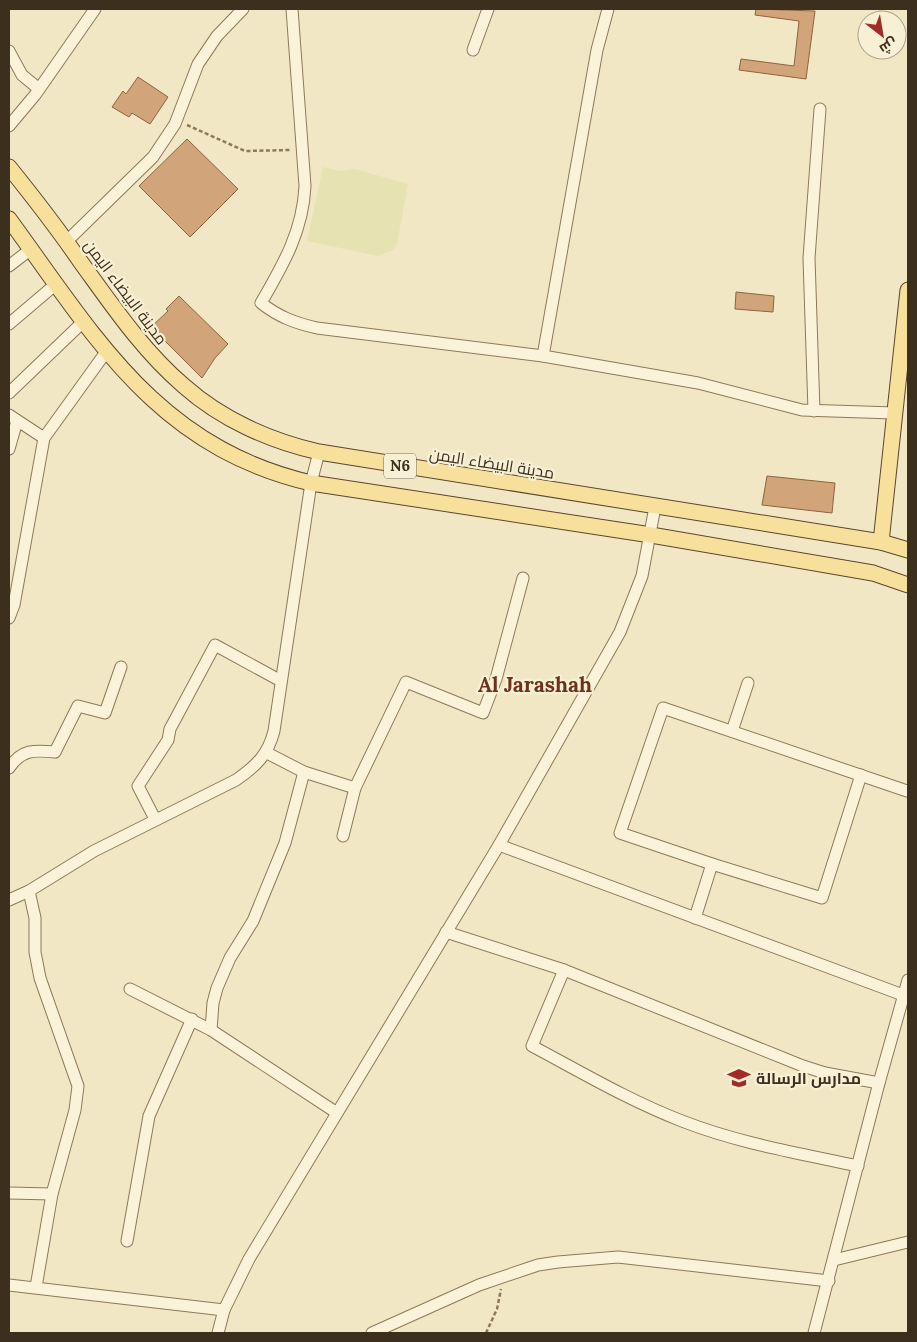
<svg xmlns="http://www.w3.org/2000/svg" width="917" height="1342" viewBox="0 0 917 1342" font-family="Lora,Cairo,serif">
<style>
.farmland{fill:#e7e2b2}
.building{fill:#d1a479;stroke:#8e643e}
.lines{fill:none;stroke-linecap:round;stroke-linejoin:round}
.minor-casing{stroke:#8d795a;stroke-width:13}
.major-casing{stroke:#5b462e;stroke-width:17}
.path{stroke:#8d795a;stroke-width:2.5;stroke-dasharray:4 2.5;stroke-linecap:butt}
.minor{stroke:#fbf3d9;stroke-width:11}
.major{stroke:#f6e09b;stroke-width:15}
.labels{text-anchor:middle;stroke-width:4.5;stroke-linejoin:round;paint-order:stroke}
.shield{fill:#f8f0d5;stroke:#756955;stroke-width:1}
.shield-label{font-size:15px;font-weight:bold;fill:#3d2f1e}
.street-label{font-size:16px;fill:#3d2f1e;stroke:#f8f0d5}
.poi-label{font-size:16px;font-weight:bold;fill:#3d2f1e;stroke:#f8f0d5;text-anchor:start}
.district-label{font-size:21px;font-weight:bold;fill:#6c321b;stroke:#f8f0d5}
</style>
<rect width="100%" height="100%" fill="#f1e7c5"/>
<!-- farmland -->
<polygon class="farmland" points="323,167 340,171 355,169 408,184 397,244 393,250 378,256 307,241"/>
<!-- building -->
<g class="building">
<polygon points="756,9 815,11 806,79 739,70 741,59 794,66 799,21 755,15"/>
<polygon points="138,77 168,97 150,124 132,113 129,117 112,107 123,91 126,94"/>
<polygon points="187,139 238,189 190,237 139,186"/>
<polygon points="736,292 774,296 773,312 735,309"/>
<polygon points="179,296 228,344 215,358 202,378 151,327 168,311 166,309"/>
<polygon points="767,476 835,483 832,513 762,505"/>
</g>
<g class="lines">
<defs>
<g id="minor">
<path d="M292 9 305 186C303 231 283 265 261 303 279 317 295 323 317 328L543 356 698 383 802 410 894 413"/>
<polyline points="473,50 488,9"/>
<polyline points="9,51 22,75 39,89"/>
<polyline points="9,126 35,95 95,9"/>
<polyline points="67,241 153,157 175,124 198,64 217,36 243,9"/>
<polyline points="9,266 31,249"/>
<polyline points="9,324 56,284"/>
<polyline points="543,356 597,50 608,9"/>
<polyline points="9,393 84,321"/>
<polyline points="814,411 809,258 820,109"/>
<polyline points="9,415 44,438"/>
<polyline points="9,449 17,421"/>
<polyline points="9,618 14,605 44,438 106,352"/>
<polyline points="732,731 748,683"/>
<polyline points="267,753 304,772 355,788"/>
<path d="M9 768C22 749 34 750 55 752L78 706 105 713 121 667"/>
<polyline points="155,819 138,786 168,740 170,729 215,645 281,681"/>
<polyline points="343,836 355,788 406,682 483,713 496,679 523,578"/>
<polyline points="499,845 903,995"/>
<polyline points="712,864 620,833 663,708 907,791"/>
<polyline points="29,891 35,918 35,952 40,978 78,1086 75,1110 52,1194 36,1287"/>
<path d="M9 900 29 891 94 851 236 780C256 766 268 755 274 731L311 483 319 452"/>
<polyline points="695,918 712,864 822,898 861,775"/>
<polyline points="446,932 564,970 803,1066 825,1073 879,1083"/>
<path d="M564 970 532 1046C581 1072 630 1101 682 1121 738 1143 798 1153 858 1166"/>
<polyline points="130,989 211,1030 337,1113"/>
<polyline points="211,1030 213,1003 217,988 230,958 253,921 285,843 304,772"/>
<polyline points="9,1193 52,1194"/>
<polyline points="127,1241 149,1116 192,1019"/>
<polyline points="834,1260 908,1242"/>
<polyline points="9,1285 224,1310"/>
<polyline points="218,1333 224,1310 249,1259 499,845 620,632 642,576 655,507"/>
<polyline points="372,1333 479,1285 538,1265 558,1262 618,1257 829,1281"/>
<polyline points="814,1333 879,1083 908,980"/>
</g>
<g id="major">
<path d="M9 167C34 198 58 229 80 261 112 305 142 350 184 386 221 419 270 441 319 452L881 542 908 550"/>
<path d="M9 219C96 338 157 447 311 483L651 535 873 573 908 585"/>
<polyline points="881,542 908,290"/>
</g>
</defs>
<!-- minor casing -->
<use href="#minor" class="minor-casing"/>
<!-- major casing -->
<use href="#major" class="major-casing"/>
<!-- path -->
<g class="path">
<polyline points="187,125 245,151 291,150"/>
<polyline points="486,1333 497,1309 501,1289"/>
</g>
<!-- minor -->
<use href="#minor" class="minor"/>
<!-- major -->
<use href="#major" class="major"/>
</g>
<!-- icons -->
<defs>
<symbol id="school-bare" viewBox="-9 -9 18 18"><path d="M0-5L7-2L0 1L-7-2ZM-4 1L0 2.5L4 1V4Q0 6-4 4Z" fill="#a02e26" stroke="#f8f0d5" stroke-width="2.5" paint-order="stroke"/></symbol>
</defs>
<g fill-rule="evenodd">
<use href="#school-bare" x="723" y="1062" width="32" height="32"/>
</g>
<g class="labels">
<!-- shield labels -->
<rect class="shield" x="384" y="453.5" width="32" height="25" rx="4"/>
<g class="shield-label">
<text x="400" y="471">N6</text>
</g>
<!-- street labels -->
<g class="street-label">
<text transform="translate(126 292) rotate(53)" y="6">مدينة البيضاء اليمن</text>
<text transform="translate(492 463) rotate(9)" y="6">مدينة البيضاء اليمن</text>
</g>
<!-- poi labels -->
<g class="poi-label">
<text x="756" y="1084">مدارس الرسالة</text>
</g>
<!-- district labels -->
<g class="district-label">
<text x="535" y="692">Al Jarashah</text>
</g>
</g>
<!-- border -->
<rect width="917" height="1342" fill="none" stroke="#3d2f1e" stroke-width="20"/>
<!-- north arrow -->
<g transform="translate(882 35) rotate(149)"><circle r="24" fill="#f8f0d5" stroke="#ada38c"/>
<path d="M0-4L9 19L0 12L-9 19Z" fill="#a02e26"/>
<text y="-8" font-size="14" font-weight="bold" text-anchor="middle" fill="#3d2f1e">ش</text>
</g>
</svg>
